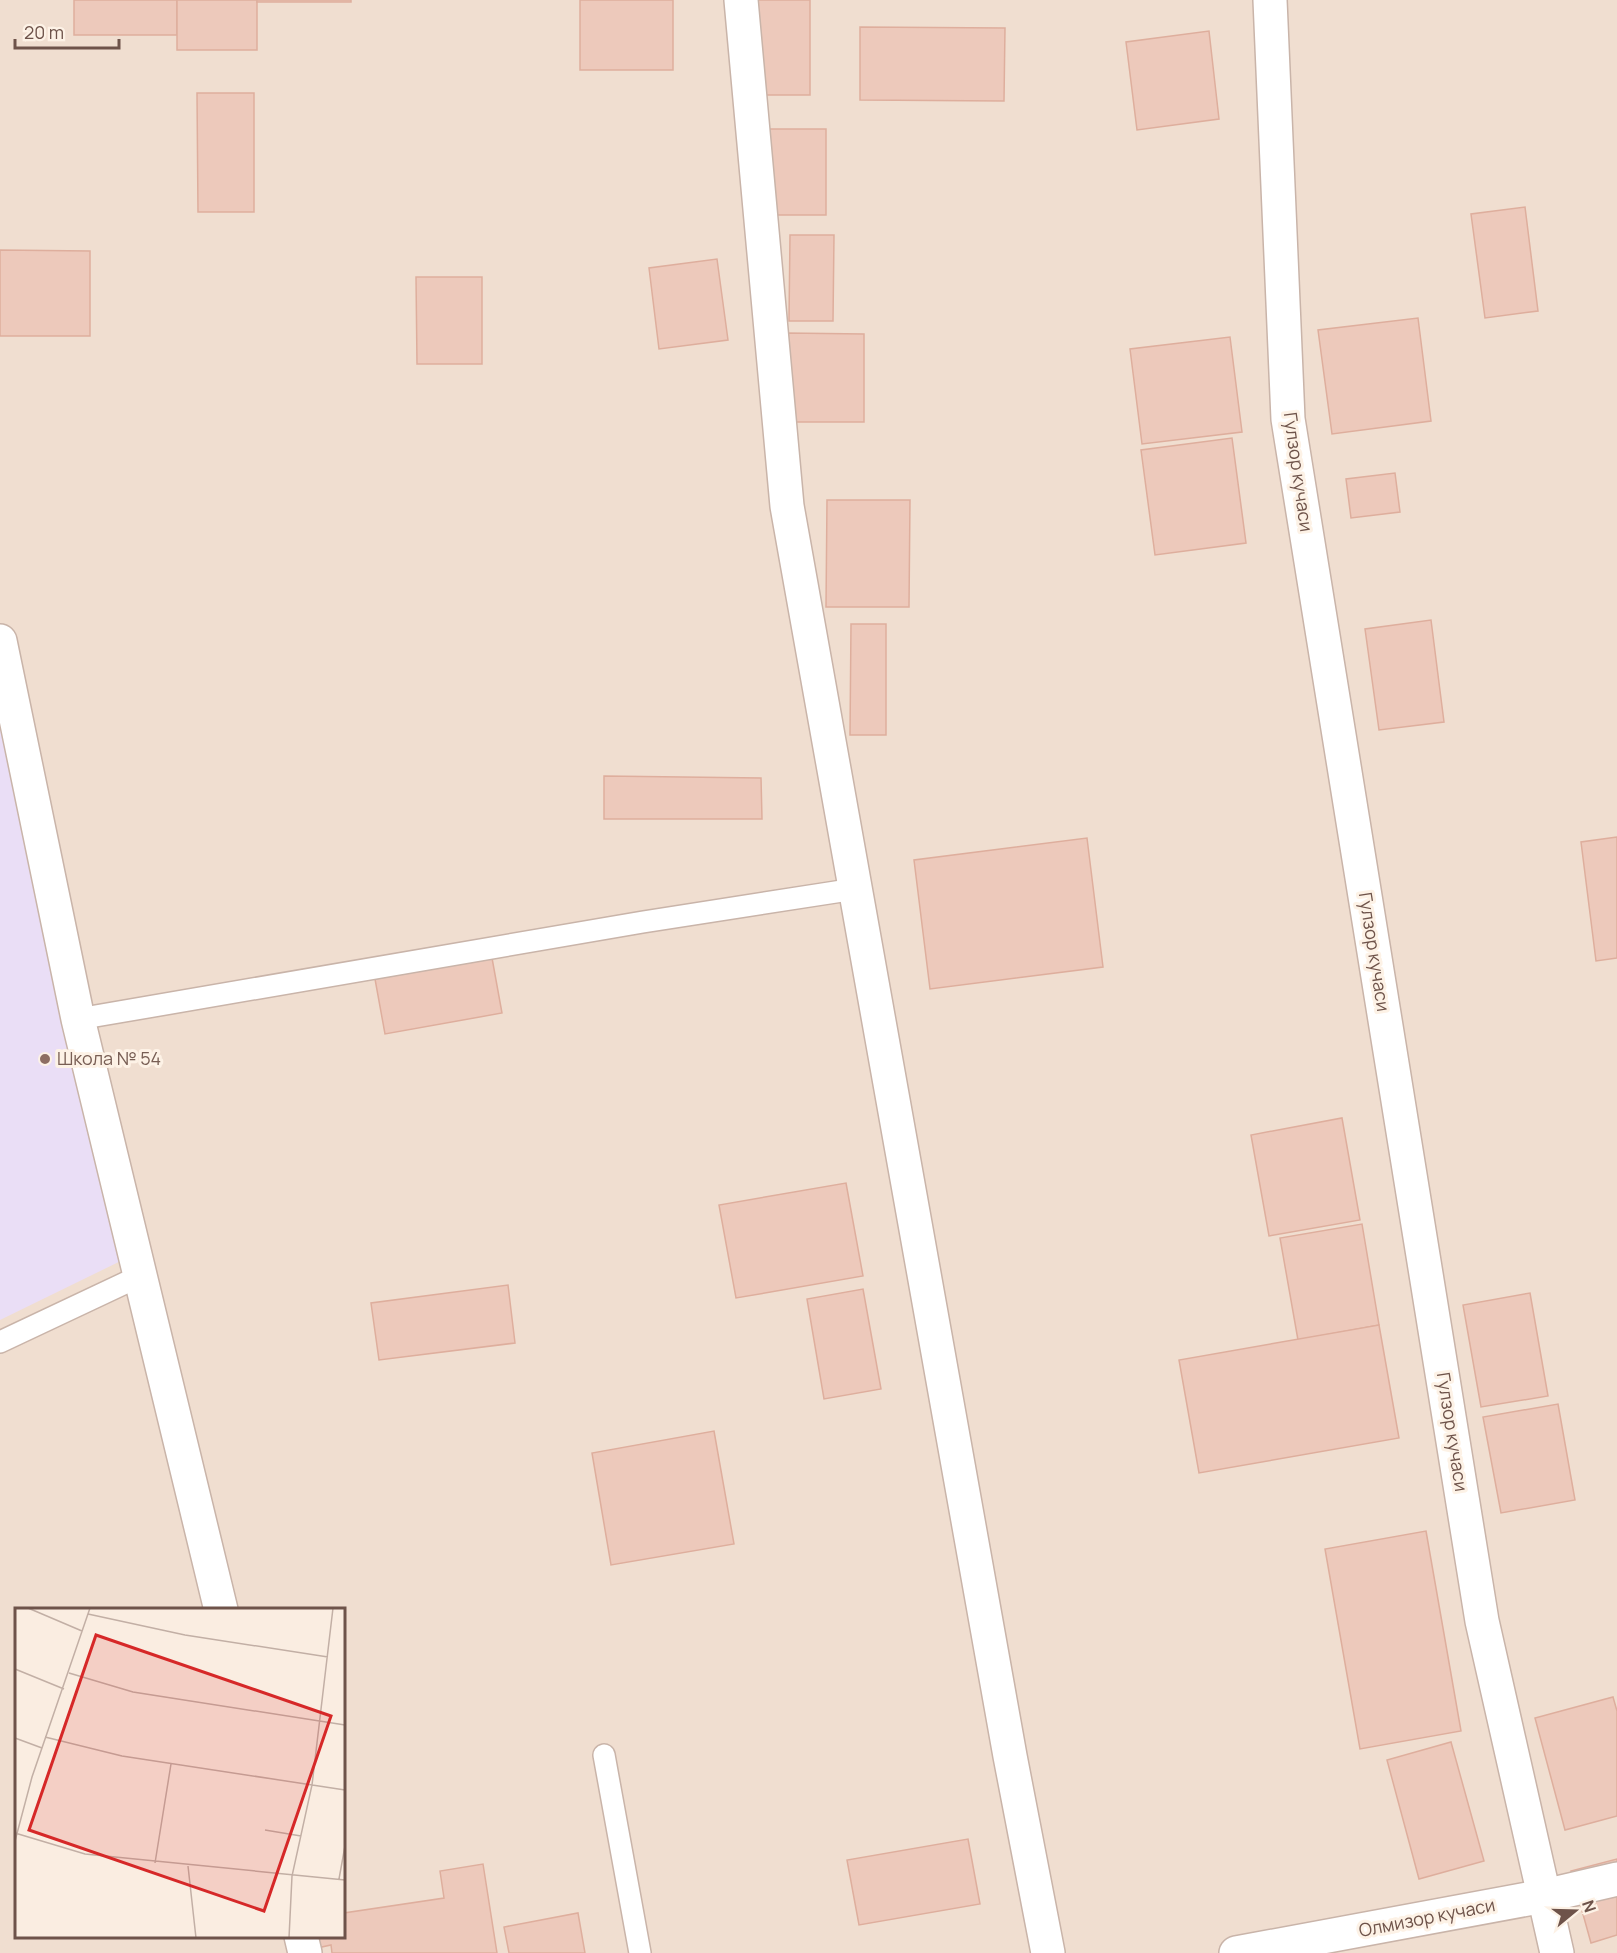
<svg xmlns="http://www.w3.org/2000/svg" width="1617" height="1953" viewBox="0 0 1617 1953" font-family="Manrope,sans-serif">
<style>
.residential{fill:#f0ded0;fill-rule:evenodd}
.education{fill:#eadef6}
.building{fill:#edc9bb;stroke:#deae9d;stroke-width:1.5}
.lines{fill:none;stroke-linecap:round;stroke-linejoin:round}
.lane-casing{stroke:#c9b4a9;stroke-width:24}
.street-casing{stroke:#c9b4a9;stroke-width:36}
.lane{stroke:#fff;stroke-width:21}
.street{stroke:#fff;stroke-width:33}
.education-dot{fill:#8d6e63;stroke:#fdf2e6;stroke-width:2}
.labels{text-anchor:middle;stroke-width:6;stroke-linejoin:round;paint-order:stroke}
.street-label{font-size:18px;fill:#6e534a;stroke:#fdf2e6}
.education-label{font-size:18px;fill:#785e54;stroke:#fdf2e6;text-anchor:start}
.inset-road{fill:none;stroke:#c2afa5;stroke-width:1.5}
.view{fill:#d62828;fill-opacity:0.15;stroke:#d62828;stroke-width:3}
.inset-edge{fill:none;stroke:#6e534a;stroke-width:3}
</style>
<rect width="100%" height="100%" fill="#faede1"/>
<!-- residential -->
<path class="residential" d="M0 0H1617V1953H0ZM16 1610H344V1936H16Z"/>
<!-- education -->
<polygon class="education" points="0,641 135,1254 0,1320"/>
<!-- building -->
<g class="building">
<rect x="74" y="0" width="103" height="35"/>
<rect x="177" y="0" width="80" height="50"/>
<rect x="257" y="0" width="94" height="2"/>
<rect x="580" y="0" width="93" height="70"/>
<rect x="749" y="0" width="61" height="95"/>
<polygon points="860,27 1005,28 1004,101 860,100"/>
<polygon points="1209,31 1219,119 1137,130 1126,42"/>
<polygon points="197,93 254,93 254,212 198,212"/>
<rect x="769" y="129" width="57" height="86"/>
<polygon points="1525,207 1538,311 1485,318 1471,214"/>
<polygon points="790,235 834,235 833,321 789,321"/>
<polygon points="0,250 90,251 90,336 0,336"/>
<polygon points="717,259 728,340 659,349 649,268"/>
<polygon points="416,277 482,277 482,364 417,364"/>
<polygon points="1418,318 1431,421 1332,434 1318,330"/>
<polygon points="786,333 864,334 864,422 786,422"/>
<polygon points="1230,337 1242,432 1142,444 1130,349"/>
<polygon points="1232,438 1246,543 1155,555 1141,450"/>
<polygon points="1395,473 1400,512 1351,518 1346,479"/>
<polygon points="827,500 910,500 909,607 826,607"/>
<polygon points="1431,620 1444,722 1379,730 1365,629"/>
<polygon points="851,624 886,624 886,735 850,735"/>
<polygon points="604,776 761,778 762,819 604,819"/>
<polygon points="1617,837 1617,958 1596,961 1581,842"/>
<polygon points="1087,838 1103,967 930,989 914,860"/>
<polygon points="492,958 502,1013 385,1034 375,979"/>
<polygon points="1342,1118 1360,1220 1269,1236 1251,1135"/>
<polygon points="846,1183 863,1276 736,1298 719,1205"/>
<polygon points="1362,1224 1379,1325 1298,1340 1280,1238"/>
<polygon points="508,1285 515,1343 379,1360 371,1303"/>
<polygon points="863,1289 881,1389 824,1399 807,1299"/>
<polygon points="1530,1293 1548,1396 1481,1407 1463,1305"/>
<polygon points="1379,1325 1399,1438 1199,1473 1179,1360"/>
<polygon points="1558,1404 1575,1500 1501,1513 1483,1417"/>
<polygon points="714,1431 734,1544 611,1565 592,1453"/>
<polygon points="1426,1531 1461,1731 1360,1749 1325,1549"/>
<polygon points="1613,1697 1617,1711 1617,1816 1565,1830 1535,1718"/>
<polygon points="1451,1742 1484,1861 1419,1879 1387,1760"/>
<polygon points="968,1839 980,1904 859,1925 847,1860"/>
<polygon points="1617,1859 1617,1935 1591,1943 1571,1871"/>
<polygon points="483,1864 497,1953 332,1953 331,1945 317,1948 315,1936 344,1936 344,1913 444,1898 440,1871"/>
<polygon points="578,1913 585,1953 509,1953 504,1927"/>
</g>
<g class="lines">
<defs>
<g id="lane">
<polyline points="78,1019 643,922 855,889"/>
<polyline points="0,1342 140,1276"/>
<polyline points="604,1755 640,1953"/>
</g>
<g id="street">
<polyline points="741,0 787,506 1010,1756 1048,1953"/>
<polyline points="1270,0 1288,419 1482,1621 1557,1953"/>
<polyline points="0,641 78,1019 221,1610"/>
<polyline points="301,1936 305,1953"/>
<polyline points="1236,1953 1544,1896 1617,1879"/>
</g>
</defs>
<!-- lane casing -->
<use href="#lane" class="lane-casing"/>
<!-- street casing -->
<use href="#street" class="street-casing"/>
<!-- lane -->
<use href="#lane" class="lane"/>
<!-- street -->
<use href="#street" class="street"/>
</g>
<!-- markers -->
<circle class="education-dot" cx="45" cy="1059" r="6"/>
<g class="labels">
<!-- street labels -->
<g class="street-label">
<text transform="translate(1298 472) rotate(82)" y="6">Гулзор кучаси</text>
<text transform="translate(1374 952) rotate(81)" y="6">Гулзор кучаси</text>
<text transform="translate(1452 1432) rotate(81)" y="6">Гулзор кучаси</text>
<text transform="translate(1427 1918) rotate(-11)" y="6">Олмизор кучаси</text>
</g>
<!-- education labels -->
<g class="education-label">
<text x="57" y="1065">Школа № 54</text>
</g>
</g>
<!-- overview -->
<g transform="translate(15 1608)">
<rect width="330" height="330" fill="#faede1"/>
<path class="inset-road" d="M13 0 67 23M73 6 170 27 313 49M0 61 49 81M54 65 118 84 330 117M30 129 107 148 330 182M0 130 27 140M250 222 286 228M0 225 70 246 330 272M0 233 17 169 75 0M140 255 156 156M173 258 181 330M324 271 330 238M274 330 277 268 297 177 318 0"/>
<path class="view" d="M81 27 316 108 249 303 14 222Z"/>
<rect width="330" height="330" class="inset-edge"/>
</g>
<!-- north arrow -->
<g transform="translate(1575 1911) rotate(71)" stroke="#fdf2e6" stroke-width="4.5" paint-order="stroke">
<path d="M0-4.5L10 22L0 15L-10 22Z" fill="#6e534a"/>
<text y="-9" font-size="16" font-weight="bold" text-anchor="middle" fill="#6e534a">N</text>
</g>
<!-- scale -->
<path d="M15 39v9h104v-9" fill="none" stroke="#6e534a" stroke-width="3"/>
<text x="24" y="39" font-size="18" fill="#6e534a" stroke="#fdf2e6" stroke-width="4.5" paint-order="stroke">20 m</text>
</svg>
